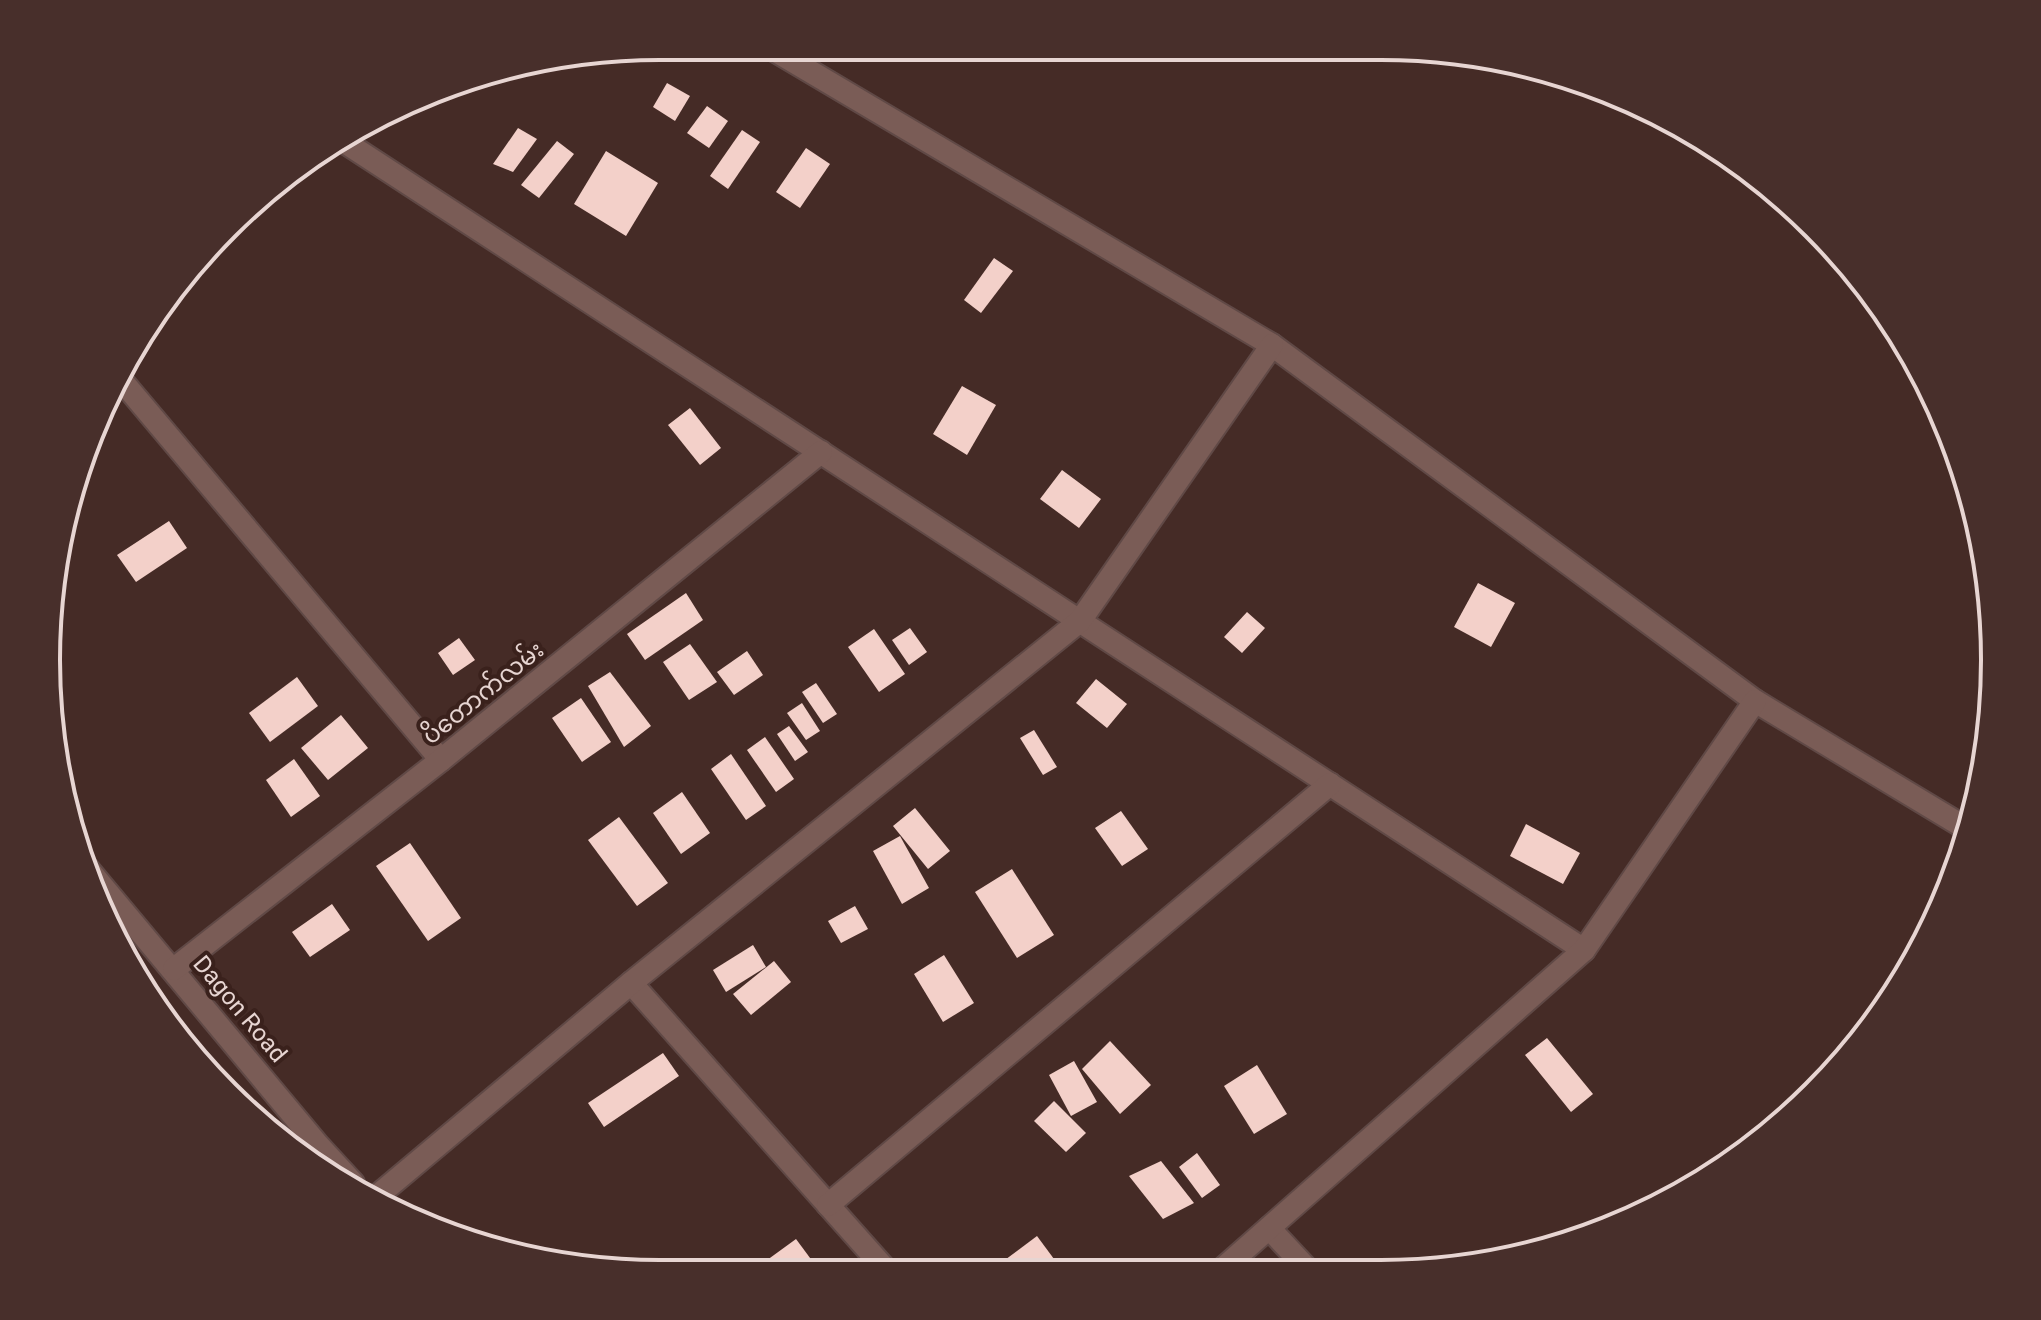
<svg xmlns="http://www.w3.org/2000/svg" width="2041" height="1320" viewBox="0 0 2041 1320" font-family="Roboto,'Noto Sans Myanmar',sans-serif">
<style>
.building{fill:#f3d0c9}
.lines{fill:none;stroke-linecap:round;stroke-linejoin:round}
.minor-casing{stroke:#604946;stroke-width:26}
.minor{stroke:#7a5c56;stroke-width:22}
.labels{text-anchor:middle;stroke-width:8;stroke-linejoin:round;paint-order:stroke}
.street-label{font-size:24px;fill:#e7d5d2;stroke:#3a211c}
.rim{fill:none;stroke:#e7d5d2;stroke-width:4}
</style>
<rect width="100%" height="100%" fill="#452b26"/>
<!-- building -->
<g class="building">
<polygon points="667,83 690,96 675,121 653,107"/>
<polygon points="707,106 728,121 709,148 687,133"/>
<polygon points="518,128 537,139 513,172 493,164"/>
<polygon points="742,130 760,142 728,189 710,176"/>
<polygon points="557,141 574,154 539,198 521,185"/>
<polygon points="806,148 830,164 800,208 776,192"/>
<polygon points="606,151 658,183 626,236 574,204"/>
<polygon points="994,258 1013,271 981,313 964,300"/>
<polygon points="962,386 996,405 967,455 933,434"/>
<polygon points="690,408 721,448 700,465 668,425"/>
<polygon points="1062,470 1101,499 1079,528 1040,499"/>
<polygon points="169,521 187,548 136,582 117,555"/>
<polygon points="1478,583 1515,603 1491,647 1454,627"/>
<polygon points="686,593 703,620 645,660 627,634"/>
<polygon points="1247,612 1265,628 1242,653 1224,637"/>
<polygon points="910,628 927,652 909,665 892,640"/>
<polygon points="874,629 905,674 879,692 848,647"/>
<polygon points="459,638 475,660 453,675 438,653"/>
<polygon points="690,644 717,682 689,700 663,662"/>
<polygon points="747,651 763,675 734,695 717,672"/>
<polygon points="610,672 651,726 624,747 588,686"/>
<polygon points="297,677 318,706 270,742 249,713"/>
<polygon points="1096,679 1127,704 1107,728 1076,703"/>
<polygon points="816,683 837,714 823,723 802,692"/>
<polygon points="581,698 611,742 582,762 552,718"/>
<polygon points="802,703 820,731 806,740 787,713"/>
<polygon points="341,715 368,748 328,780 301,748"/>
<polygon points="789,726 808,752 795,761 777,734"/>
<polygon points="1034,730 1057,767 1043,775 1020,738"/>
<polygon points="765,737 794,779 776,792 747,750"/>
<polygon points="731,754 766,806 746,820 711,769"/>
<polygon points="294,759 320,796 291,817 266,780"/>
<polygon points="682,792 710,833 681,854 653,813"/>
<polygon points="915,808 950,851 928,869 893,826"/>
<polygon points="1121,811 1148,849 1122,866 1095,828"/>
<polygon points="619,817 668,883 637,906 588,840"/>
<polygon points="1526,824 1580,853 1563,884 1510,856"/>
<polygon points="900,836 929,888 902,904 873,851"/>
<polygon points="410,843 461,918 428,941 376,866"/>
<polygon points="1012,869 1054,935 1017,958 975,892"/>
<polygon points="332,904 350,930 310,957 292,932"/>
<polygon points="855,906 868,929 841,943 828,921"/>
<polygon points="753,945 766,967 726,992 713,970"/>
<polygon points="944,955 974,1003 943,1022 914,974"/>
<polygon points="774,961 791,982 751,1015 733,994"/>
<polygon points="1547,1038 1593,1094 1571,1112 1525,1055"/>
<polygon points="1110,1041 1151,1085 1120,1114 1082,1069"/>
<polygon points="663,1053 679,1076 604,1127 588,1103"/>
<polygon points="1074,1061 1097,1102 1071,1116 1049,1075"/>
<polygon points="1257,1065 1287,1114 1254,1134 1224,1086"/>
<polygon points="1054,1101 1086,1133 1066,1152 1034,1121"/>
<polygon points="1197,1153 1220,1185 1202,1198 1179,1167"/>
<polygon points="1161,1161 1194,1203 1163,1219 1129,1176"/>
<polygon points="1037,1236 1054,1259 1038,1271 990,1271"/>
<polygon points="796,1239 816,1266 811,1270 757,1270 756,1268"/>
</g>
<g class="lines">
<defs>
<g id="minor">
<polyline points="769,47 1272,345 1755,701 1969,830"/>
<polyline points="340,139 1584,950"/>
<polyline points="122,381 441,760"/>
<polyline points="88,869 318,1145 353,1183"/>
<polyline points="174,969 441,760 821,452"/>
<polyline points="631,983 886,1270"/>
<polyline points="376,1197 631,983 1080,621 1272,345"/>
<polyline points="828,1205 1330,784"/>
<polyline points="1269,1228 1310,1272"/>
<polyline points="1219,1272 1584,950 1755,701"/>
</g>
</defs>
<!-- minor casing -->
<use href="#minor" class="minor-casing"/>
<!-- minor -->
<use href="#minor" class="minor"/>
</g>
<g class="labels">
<!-- street labels -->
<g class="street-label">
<text transform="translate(483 693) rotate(-39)" y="8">ပိတောက်လမ်း</text>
<text transform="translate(240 1009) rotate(50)" y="8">Dagon Road</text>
</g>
</g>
<!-- crop -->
<path d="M0 0H2041V1320H0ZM660 60H1381A600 600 0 0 1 1981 660V660A600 600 0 0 1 1381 1260H660A600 600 0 0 1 60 660V660A600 600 0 0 1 660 60Z" fill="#482f2b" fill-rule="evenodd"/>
<path class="rim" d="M660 60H1381A600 600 0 0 1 1981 660V660A600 600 0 0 1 1381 1260H660A600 600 0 0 1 60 660V660A600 600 0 0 1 660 60Z"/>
</svg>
